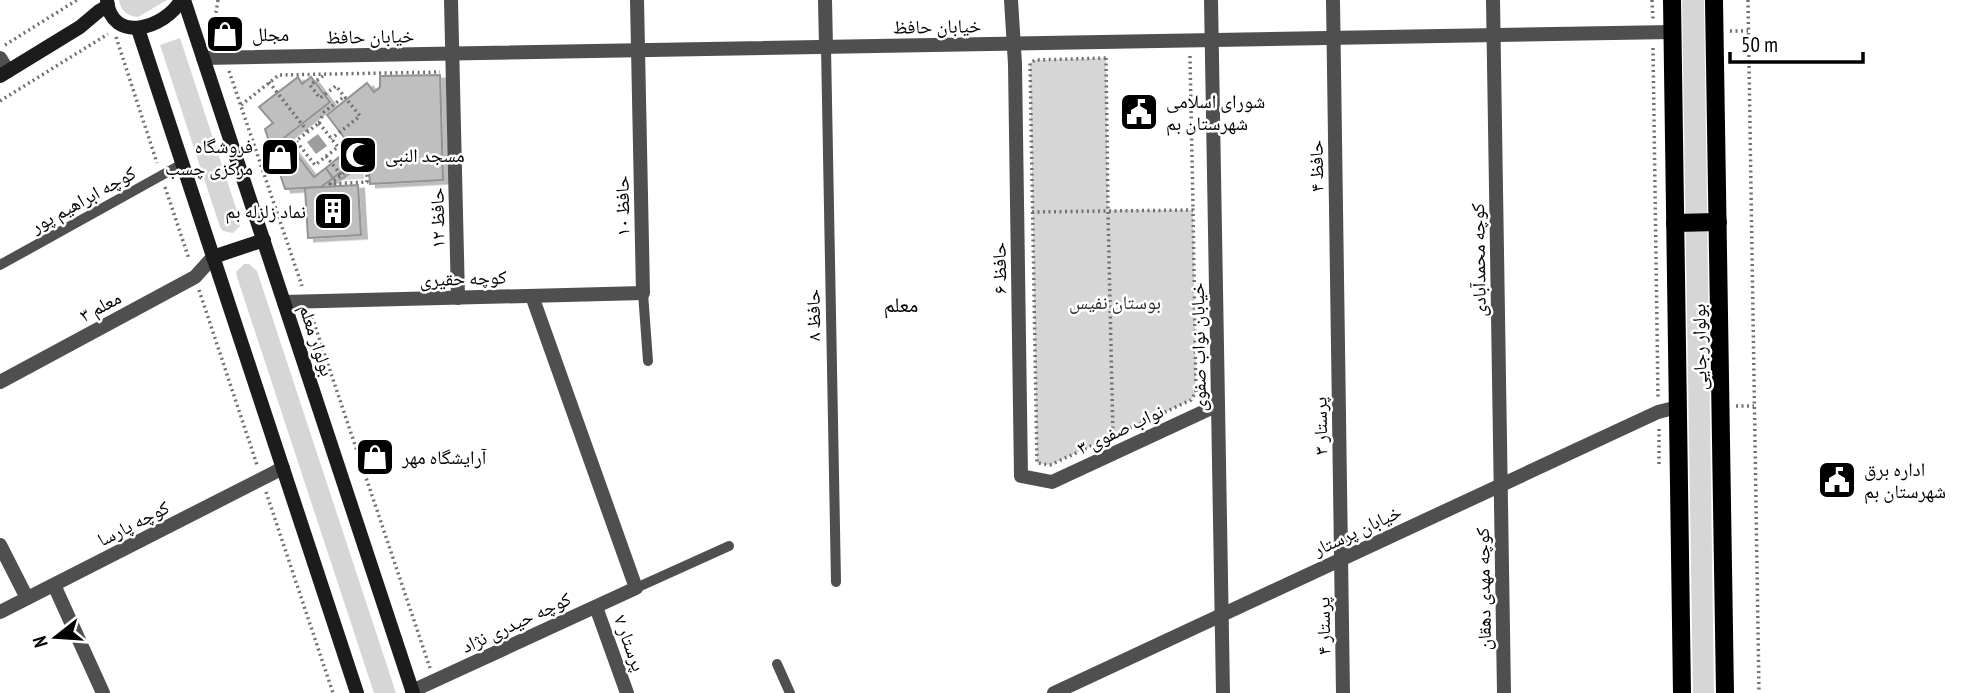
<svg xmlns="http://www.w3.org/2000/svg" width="1975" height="693" viewBox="0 0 1975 693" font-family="'PT Sans Narrow','Noto Naskh Arabic',sans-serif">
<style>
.green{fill:#d6d6d6}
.water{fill:#9d9d9d}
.building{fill:#bfbfbf;stroke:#939393;stroke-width:2;filter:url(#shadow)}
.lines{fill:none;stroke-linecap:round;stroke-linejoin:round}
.path{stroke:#717171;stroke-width:3.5;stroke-dasharray:2 3.5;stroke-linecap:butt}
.service{stroke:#4f4f4f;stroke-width:10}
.minor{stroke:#4f4f4f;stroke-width:14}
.tertiary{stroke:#4f4f4f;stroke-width:14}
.secondary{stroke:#1c1c1c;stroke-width:14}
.primary{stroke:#000;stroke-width:18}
.labels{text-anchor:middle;stroke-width:5;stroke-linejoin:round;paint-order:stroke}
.street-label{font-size:19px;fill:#000;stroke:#fff}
.poi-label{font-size:19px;fill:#000;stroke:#fff;text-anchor:start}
.park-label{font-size:19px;fill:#2d2d2d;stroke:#fff}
.neighbourhood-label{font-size:21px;fill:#000;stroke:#fff}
</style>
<defs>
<filter id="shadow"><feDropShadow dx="6" dy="3.5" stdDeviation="0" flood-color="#0004"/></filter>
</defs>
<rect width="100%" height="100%" fill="#fff"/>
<!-- green -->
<g class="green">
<path d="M119 0H167L138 17C127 16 121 11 119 0Z"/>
<polygon points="1682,0 1704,0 1714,693 1693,693"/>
<polygon points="180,38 240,220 240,226 233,233 223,231 220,227 160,45"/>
<polygon points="1106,58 1108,210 1193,210 1196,392 1191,400 1050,465 1037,463 1030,63 1035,60"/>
<polygon points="358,165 364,173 364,179 338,180"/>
<polygon points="244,264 249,264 257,271 396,693 374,693 237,277 236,272"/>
</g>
<!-- water -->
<polygon class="water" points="318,134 327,146 316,154 307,142"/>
<!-- building -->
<g class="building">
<polygon points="440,75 443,180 370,184 369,171 359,157 346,168 338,158 352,148 327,115 367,83 374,92 380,87 380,76"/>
<polygon points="298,77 302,84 311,77 330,102 284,138 314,177 326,168 333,178 321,187 285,189 265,129 273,123 259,107"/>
<polygon points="338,158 346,168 333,178 326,168"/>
<polygon points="358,185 361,235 308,238 305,188"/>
</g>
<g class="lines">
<!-- path -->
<g class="path">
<polyline points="218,0 214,25 220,44"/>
<polyline points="1652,0 1653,19"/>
<polyline points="1748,0 1759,693"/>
<polyline points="1730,31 1748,31"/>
<polyline points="116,37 157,163"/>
<polyline points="5,45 77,0"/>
<polyline points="1653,48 1658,397"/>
<polyline points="1190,56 1193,209"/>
<polygon points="1106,58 1108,211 1193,210 1196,392 1191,400 1050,465 1037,463 1030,63 1035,60"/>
<polyline points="229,71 302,286"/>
<polyline points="323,76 310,85 320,98 336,86 360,116 331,139"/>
<polyline points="269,82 308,132"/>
<polyline points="0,101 108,34"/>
<polyline points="241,105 279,75 440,72"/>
<polygon points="319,123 338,147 315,165 296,141"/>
<polyline points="319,123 324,112 345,96"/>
<polyline points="326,156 341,175"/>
<polygon points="359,161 367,171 367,182 330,184"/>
<polyline points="165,187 189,259"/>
<polyline points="1032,212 1108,211 1113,438"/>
<polyline points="199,290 257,465"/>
<polyline points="312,317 430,668"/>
<polyline points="1736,406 1754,406"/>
<polyline points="1659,429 1659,467"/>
<polyline points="266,492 333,693"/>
</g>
<!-- service -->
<g class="service">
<polyline points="826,47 836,582"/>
<polyline points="0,265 182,164"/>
<polyline points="643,293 648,361"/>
<polyline points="636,588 729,546"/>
<polyline points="777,664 790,693"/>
</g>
<!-- minor -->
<g class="minor">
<polyline points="451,0 458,298"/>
<polyline points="825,0 826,47"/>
<polyline points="1011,0 1015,64 1021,476 1052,482 1218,405"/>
<polyline points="1333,0 1343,693"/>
<polyline points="1493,0 1504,693"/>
<polyline points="0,58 8,71"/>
<polyline points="284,302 643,293 637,0"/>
<polyline points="0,382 195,277 213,257"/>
<polyline points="0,545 27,598"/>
<polyline points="54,585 103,693"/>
<polyline points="596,607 627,693"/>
<polyline points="0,612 283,468"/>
<polyline points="412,691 636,588 532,296"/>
</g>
<!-- tertiary -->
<g class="tertiary">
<polyline points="1211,0 1223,693"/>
<polyline points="203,58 1672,32"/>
<polyline points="1054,693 1658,412 1678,407"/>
</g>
<!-- secondary -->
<g class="secondary">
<path d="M107 0C111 45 166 28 181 0"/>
<polyline points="184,0 413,693"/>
<polyline points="138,29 357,693"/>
<polyline points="0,76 80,27 99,11 108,6"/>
<polyline points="213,257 264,240"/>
</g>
<!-- primary -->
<g class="primary">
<polyline points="1672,0 1682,693"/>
<polyline points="1714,0 1725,693"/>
<polyline points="1675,223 1718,222"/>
</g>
</g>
<!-- icons -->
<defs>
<symbol id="shop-square" viewBox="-11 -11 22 22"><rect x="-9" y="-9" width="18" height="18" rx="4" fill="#000" stroke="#fff"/><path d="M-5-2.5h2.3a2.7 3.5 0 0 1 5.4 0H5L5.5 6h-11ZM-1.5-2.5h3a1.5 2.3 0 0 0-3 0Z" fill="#fff"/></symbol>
<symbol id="civic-square" viewBox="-11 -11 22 22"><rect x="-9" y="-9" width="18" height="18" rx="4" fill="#000" stroke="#fff"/><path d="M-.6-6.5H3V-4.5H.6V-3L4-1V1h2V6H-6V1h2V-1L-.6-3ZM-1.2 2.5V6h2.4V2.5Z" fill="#fff"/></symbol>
<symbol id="mosque-square" viewBox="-11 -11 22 22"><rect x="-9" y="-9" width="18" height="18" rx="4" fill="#000" stroke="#fff"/><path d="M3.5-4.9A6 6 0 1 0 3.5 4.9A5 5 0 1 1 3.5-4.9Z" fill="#fff"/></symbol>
<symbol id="building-square" viewBox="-11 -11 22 22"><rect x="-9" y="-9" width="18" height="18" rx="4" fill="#000" stroke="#fff"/><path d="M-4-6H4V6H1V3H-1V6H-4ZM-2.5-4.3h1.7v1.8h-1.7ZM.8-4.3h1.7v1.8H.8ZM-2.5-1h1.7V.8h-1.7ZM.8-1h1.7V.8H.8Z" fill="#fff"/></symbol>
</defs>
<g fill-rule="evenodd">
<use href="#shop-square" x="203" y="12" width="44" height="44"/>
<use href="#civic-square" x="1117" y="90" width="44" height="44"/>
<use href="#mosque-square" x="336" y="133" width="44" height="44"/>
<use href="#shop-square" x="258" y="135" width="44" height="44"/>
<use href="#building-square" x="311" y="189" width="44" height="44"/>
<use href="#shop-square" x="353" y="435" width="44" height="44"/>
<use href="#civic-square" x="1815" y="458" width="44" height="44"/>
</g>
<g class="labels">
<!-- street labels -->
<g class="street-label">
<text transform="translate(937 26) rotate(-1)" y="7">خیابان حافظ</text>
<text transform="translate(370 36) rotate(-1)" y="7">خیابان حافظ</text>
<text transform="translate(1316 166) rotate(-91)" y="7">حافظ ۴</text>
<text transform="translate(83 199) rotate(-29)" y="7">کوچه ابراهیم پور</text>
<text transform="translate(622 206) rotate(-91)" y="7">حافظ ۱۰</text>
<text transform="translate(437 218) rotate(-91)" y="7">حافظ ۱۲</text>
<text transform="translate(1478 260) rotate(-91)" y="7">کوچه محمدآبادی</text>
<text transform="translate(999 268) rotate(-91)" y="7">حافظ ۶</text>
<text transform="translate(463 278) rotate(-2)" y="7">کوچه حقیری</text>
<text transform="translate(100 306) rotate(-28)" y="7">معلم ۳</text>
<text transform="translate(813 315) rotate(-91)" y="7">حافظ ۸</text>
<text transform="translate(317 340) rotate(72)" y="7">بولوار معلم</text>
<text transform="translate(1198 347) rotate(-91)" y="7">خیابان نواب صفوی</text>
<text transform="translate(1699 347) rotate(-91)" y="7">بولوار رجایی</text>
<text transform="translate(1320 426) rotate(-91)" y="7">پرستار ۳</text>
<text transform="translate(1120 429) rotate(-25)" y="7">نواب صفوی ۳</text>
<text transform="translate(133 523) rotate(-27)" y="7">کوچه پارسا</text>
<text transform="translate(1357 530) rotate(-25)" y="7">خیابان پرستار</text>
<text transform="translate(1483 589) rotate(-91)" y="7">کوچه مهدی دهقان</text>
<text transform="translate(516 622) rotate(-25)" y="7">کوچه حیدری نژاد</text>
<text transform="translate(1323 626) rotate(-91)" y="7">پرستار ۴</text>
<text transform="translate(630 643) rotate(70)" y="7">پرستار ۷</text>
</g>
<!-- poi labels -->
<g class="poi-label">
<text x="252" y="41">مجلل</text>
<text x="1166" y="108">شورای اسلامی<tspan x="1166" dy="22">شهرستان بم</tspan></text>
<text x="253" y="153" text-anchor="end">فروشگاه<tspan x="253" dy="22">مرکزی چسب</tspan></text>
<text x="385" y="162">مسجد النبی</text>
<text x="306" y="218" text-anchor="end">نماد زلزله بم</text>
<text x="402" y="464">آرایشگاه مهر</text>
<text x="1864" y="476">اداره برق<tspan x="1864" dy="22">شهرستان بم</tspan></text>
</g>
<!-- park labels -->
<g class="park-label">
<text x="1115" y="309">بوستان نفیس</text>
</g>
<!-- neighbourhood labels -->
<g class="neighbourhood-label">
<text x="901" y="312">معلم</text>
</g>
</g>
<!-- north arrow -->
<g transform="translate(56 637) rotate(253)" stroke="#ffffff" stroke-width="5" paint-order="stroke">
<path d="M0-5L12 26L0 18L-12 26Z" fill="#000000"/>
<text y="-10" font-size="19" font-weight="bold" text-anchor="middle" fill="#000000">N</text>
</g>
<!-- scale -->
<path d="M1730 52v10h133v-10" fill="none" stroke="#000000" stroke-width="3.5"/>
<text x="1741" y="52" font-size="21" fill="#000000" stroke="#ffffff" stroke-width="5" paint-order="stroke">50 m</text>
</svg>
